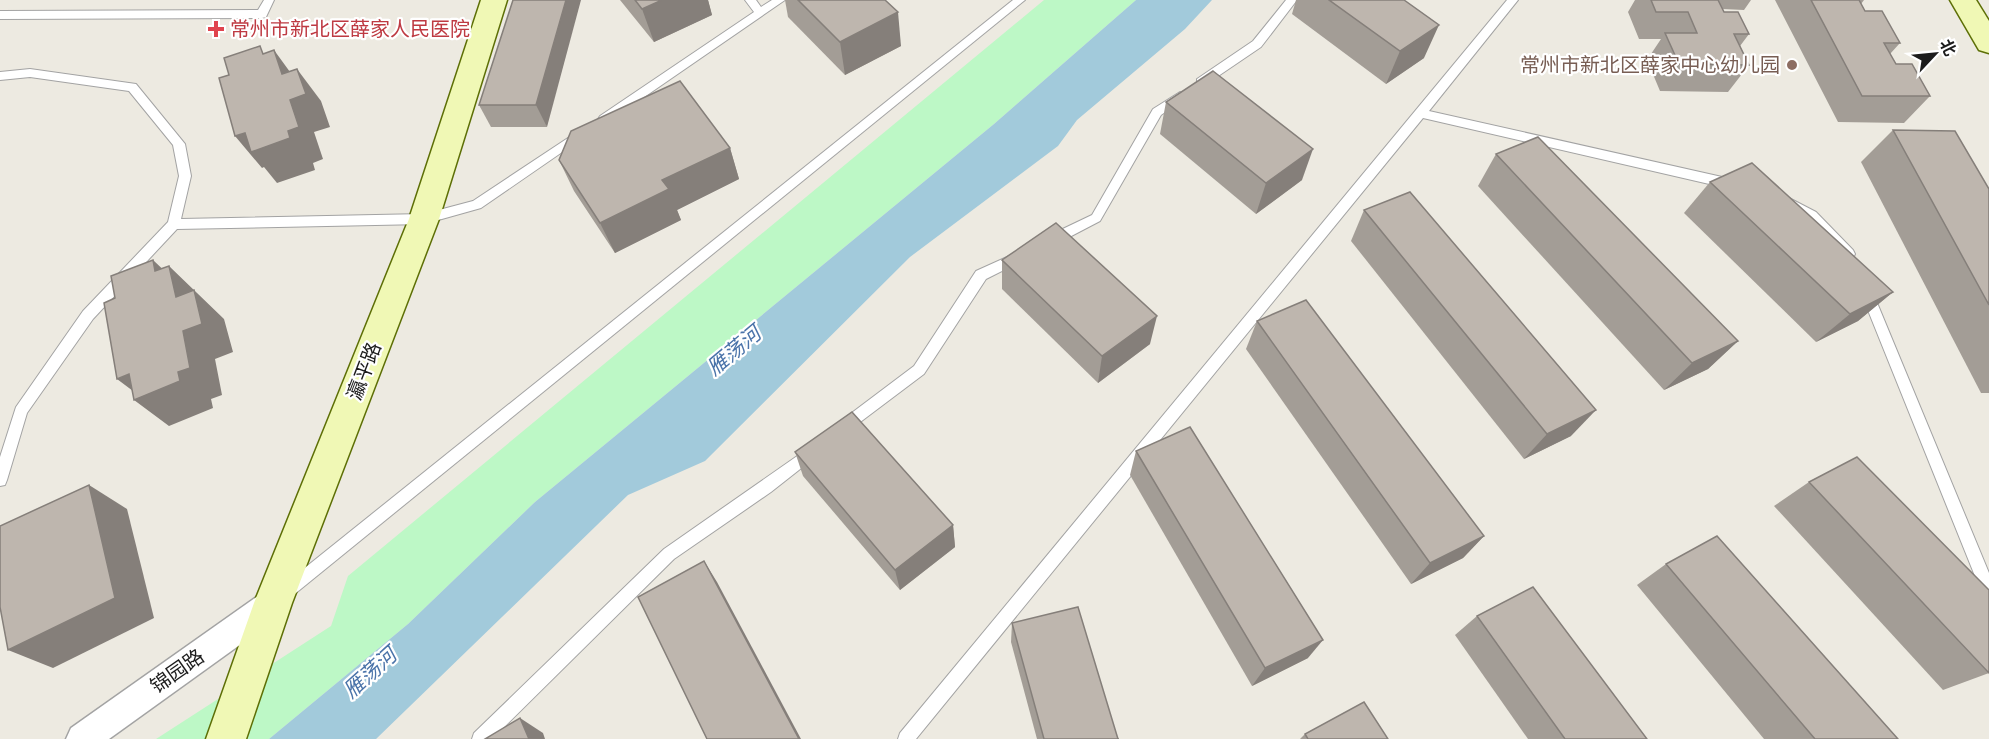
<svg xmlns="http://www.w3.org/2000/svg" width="1989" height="739" viewBox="0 0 1989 739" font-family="Montserrat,'Noto Sans SC',sans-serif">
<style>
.park{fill:#bdf8c6}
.water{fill:#a2cadb}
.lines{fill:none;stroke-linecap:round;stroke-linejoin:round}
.lane-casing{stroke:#a3a3a3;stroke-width:2}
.street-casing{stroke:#a3a3a3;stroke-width:3}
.secondary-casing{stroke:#5d6f06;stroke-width:3}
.lane{fill:#fff;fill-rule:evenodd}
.street{fill:#fff;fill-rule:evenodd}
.secondary{fill:#f0f8b5;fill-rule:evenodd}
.wall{fill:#a39d96}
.shaded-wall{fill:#857f7a}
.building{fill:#beb6ae;stroke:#857f7a;stroke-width:1.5}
.health-dot{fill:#e0444e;stroke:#fff;stroke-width:2}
.education-dot{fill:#8d6e63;stroke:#fff;stroke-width:2}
.labels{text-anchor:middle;stroke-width:4.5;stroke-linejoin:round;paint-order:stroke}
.health-label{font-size:20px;fill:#be3a42;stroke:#fff;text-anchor:start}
.education-label{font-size:20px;fill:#785e54;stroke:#fff;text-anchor:end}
.street-label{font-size:20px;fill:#1c1c1c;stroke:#fff}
.water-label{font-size:21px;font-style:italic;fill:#4a73a9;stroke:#fff}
</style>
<rect width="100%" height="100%" fill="#edeae1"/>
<!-- park -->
<polygon class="park" points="1044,0 1136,0 994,124 535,502 408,624 269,739 156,739 331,626 348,576"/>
<!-- water -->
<polygon class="water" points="1136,0 1212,0 1185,29 1077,120 1058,146 910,257 705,461 628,495 376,739 269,739 408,624 535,502 994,124"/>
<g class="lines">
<defs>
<g id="lane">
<polygon points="264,0 274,0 266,17 262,18 0,19 0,11 258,10"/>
<polygon points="745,0 756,0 761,7 772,0 785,0 608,122 600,122 598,119 600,116 754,12"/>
<polygon points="1013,0 1025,0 291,597 286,599 281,597 278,592 281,587"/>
<polygon points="1286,0 1297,0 1261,47 1205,85 1197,85 1197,79 1253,41"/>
<polygon points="1507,0 1518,0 1429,111 1731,179 1735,181 1737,184 1735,187 1731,189 1423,118 916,739 898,739 900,733"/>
<polygon points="30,69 136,84 185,144 191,176 181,219 424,214 473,201 574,134 582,134 584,137 481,208 424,224 177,229 93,319 27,413 7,480 5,485 0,486 0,457 16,407 83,311 168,222 179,176 173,145 129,91 30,77 0,80 0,72"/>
<polygon points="1180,92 1186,96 1184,99 1161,115 1100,221 1056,244 1048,244 1046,240 1048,236 1092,215 1153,109"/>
<polygon points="1789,198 1816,212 1853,250 1855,254 1853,258 1845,258 1808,218 1785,206 1783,203"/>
<polygon points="1018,252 1022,253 1024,257 1022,261 986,279 924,374 847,432 842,434 837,432 835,428 837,424 914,366 976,271"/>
<polygon points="1867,288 1872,289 1873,293 1989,573 1989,598 1984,596 1981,591 1861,293 1862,289"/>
<polygon points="813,445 818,447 820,451 818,455 771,492 674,559 492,739 472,739 474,733 664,549"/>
</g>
<polygon id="street" points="273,588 284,593 288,603 284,613 109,739 66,739 71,728 262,593"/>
<g id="secondary">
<polygon points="481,0 507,0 439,219 292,603 246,739 206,739 254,603 409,219"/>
<polygon points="1950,0 1976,0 1989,21 1989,53 1979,50"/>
</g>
</defs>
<!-- lane casing -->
<use href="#lane" class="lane-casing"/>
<!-- street casing -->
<use href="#street" class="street-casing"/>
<!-- secondary casing -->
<use href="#secondary" class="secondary-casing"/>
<!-- lane -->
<use href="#lane" class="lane"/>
<!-- street -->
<use href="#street" class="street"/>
<!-- secondary -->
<use href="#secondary" class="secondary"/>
</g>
<!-- wall -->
<g class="wall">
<polygon points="513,0 547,127 491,127 479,105"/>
<polygon points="620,0 708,0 712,15 654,42"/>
<polygon points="785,0 798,0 901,46 845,75 788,17"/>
<polygon points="1296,0 1404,0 1424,58 1386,84 1292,14"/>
<polygon points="1635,0 1751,0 1744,10 1723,9 1724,12 1749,34 1740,46 1749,65 1728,92 1660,91 1647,60 1661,39 1639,39 1628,12"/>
<polygon points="1775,0 1864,0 1861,4 1865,11 1900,43 1890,54 1896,64 1930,96 1904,123 1838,122"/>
<polygon points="1166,102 1302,180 1256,214 1160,134"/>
<polygon points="1893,130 1989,189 1989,393 1981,393 1861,162"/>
<polygon points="730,148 739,179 677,210 681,220 615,253 574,191 559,160"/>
<polygon points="1496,154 1738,341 1708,369 1664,390 1478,186"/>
<polygon points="1710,182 1893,292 1858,321 1816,342 1684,213"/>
<polygon points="1364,210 1571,436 1524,459 1351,241"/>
<polygon points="1002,260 1150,344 1098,383 1002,289"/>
<polygon points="1257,321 1484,536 1463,558 1411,584 1246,349"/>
<polygon points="1136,451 1308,658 1252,686 1130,475"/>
<polygon points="795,452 953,525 955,547 900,590 803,476"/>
<polygon points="1809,482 1989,673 1943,690 1774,506"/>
<polygon points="1666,564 1898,739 1764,739 1637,585"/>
<polygon points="1477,616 1647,739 1528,739 1455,635"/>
<polygon points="1012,623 1119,739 1037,739 1011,642"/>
<polygon points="1305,734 1388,739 1300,739"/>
</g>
<!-- shaded-wall -->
<g class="shaded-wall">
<polygon points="566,0 581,0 547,127 536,105"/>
<polygon points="662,0 708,0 712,15 654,42 642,9"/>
<polygon points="898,12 901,46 845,75 840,42"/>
<polygon points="1439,25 1424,58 1386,84 1400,51"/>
<polygon points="274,50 298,83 297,69 321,101 330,127 314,132 323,159 313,163 315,170 277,183 264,167 262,168 235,136 245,133 288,131 290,100"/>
<polygon points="730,148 739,179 677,210 681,220 615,253 600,223 662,180"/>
<polygon points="1313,149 1302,180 1256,214 1266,183"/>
<polygon points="153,260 172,278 169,266 224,319 233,352 215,359 222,395 211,399 213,408 169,426 134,400 141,397 117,379 129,374 178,372 176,297 155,271"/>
<polygon points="1893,292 1858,321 1816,342 1850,314"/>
<polygon points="1157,316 1150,344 1098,383 1102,356"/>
<polygon points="1738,341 1708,369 1664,390 1692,363"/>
<polygon points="1596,410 1571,436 1524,459 1547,434"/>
<polygon points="89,485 127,509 154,618 53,668 8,650"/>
<polygon points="953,525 955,547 900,590 895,570"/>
<polygon points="1484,536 1463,558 1411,584 1430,563"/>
<polygon points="704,561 717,582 801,739 799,739"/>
<polygon points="1323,640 1308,658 1252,686 1265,668"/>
<polygon points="520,718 543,733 545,739 529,739"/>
</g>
<!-- building -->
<g class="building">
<polygon points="513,0 566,0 536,105 479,105"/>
<polygon points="635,0 662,0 642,9"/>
<polygon points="798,0 885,0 898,12 840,42"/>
<polygon points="1329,0 1404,0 1439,25 1400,51"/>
<polygon points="1651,0 1718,0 1724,12 1738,12 1749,34 1734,34 1749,65 1679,64 1665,33 1697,33 1688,12 1656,12"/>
<polygon points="1811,0 1859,0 1865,11 1882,11 1900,43 1884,43 1896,64 1912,64 1930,96 1862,96"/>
<polygon points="260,46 263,54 274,50 282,74 297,69 306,94 290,100 299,127 288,131 290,138 251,152 245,133 235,136 219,78 229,75 224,58"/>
<polygon points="1213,71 1313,149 1266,183 1166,102"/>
<polygon points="680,81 730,148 662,180 669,189 600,223 559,160 571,131"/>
<polygon points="1893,130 1955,131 1989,189 1989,305"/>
<polygon points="1538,137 1738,341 1692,363 1496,154"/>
<polygon points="1752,163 1893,292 1850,314 1710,182"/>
<polygon points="1410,192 1596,410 1547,434 1364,210"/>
<polygon points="1056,223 1157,316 1102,356 1002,260"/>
<polygon points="153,260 155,271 169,266 176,297 194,290 202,324 183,331 190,368 178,372 180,381 134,400 129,374 117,379 104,303 115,298 111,276"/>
<polygon points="1306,300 1484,536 1430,563 1257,321"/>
<polygon points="852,412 953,525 895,570 795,452"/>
<polygon points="1190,427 1323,640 1265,668 1136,451"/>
<polygon points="1857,457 1989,590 1989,673 1809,482"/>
<polygon points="89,485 115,598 8,650 0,607 0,526"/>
<polygon points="1717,536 1898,739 1815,739 1666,564"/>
<polygon points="704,561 799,739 707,739 638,597"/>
<polygon points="1533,587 1647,739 1565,739 1477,616"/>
<polygon points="1078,607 1118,739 1119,739 1044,739 1012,623"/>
<polygon points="1364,702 1388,739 1308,739 1305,734"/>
<polygon points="520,718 529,739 485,739"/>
</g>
<!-- markers -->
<path class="health-dot" d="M213 20h6v6h6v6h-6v6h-6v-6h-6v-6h6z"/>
<circle class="education-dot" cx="1792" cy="65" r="6"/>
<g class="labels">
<!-- health labels -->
<g class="health-label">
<text x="230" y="36">常州市新北区薛家人民医院</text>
</g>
<!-- education labels -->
<g class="education-label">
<text x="1780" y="72">常州市新北区薛家中心幼儿园</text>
</g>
<!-- street labels -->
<g class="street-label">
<text transform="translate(364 371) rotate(-69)" y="7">瀛平路</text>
<text transform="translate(177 671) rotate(-35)" y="7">锦园路</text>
</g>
<!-- water labels -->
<g class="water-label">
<text transform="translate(734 351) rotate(-40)" y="7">雁荡河</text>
<text transform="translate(370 673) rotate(-42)" y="7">雁荡河</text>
</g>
</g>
<!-- north arrow -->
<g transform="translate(1935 54) rotate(64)" stroke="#ffffff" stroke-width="4.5" paint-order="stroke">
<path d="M0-4.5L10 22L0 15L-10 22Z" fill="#1c1c1c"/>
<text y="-9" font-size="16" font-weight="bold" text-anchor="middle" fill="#1c1c1c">北</text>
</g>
</svg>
